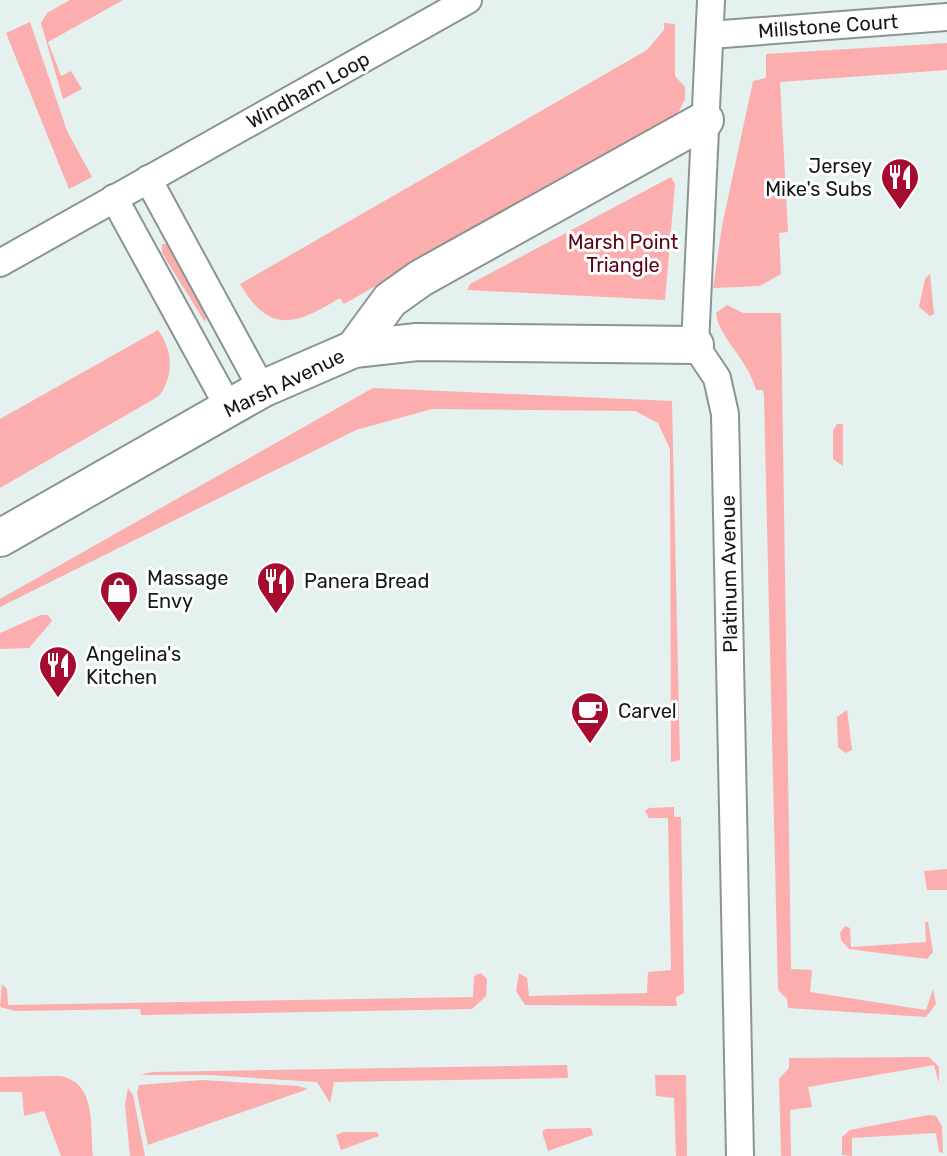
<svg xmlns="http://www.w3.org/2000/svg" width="947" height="1156" viewBox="0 0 947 1156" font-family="Rubik,sans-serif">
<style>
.green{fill:#fcadad}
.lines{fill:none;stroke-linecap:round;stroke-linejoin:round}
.street-casing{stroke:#899592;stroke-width:30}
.secondary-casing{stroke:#899592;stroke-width:40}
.street{stroke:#fff;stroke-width:26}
.secondary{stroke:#fff;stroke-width:36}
.labels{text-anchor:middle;stroke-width:6;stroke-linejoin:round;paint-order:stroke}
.street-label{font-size:20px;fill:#151a19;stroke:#fff}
.poi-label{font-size:20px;fill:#151a19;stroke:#fff;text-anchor:start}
.park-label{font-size:20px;fill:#5e0316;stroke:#fff}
</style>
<rect width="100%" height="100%" fill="#e4f1ee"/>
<!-- green -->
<g class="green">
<polygon points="70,0 123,0 48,42 61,76 71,71 82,89 63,99 41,23 47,13"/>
<polygon points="30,22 67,131 92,177 69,189 6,33"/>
<path d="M664 23 675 24V76L685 87V99L677 115 344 304 340 298C295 325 270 335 240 284L647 50 664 30Z"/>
<polygon points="947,43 947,70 780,82 788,232 779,233 781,274 760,286 713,288 722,226 753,81 766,78 766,54"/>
<polygon points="671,177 675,184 665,300 467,290 470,284"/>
<polygon points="162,244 168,244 208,313 205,322 162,253"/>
<polygon points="930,274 934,314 930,316 919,307 925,279"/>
<path d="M727 305 743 313H781L791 969 812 970 810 992 926 1010 933 989 936 1004 926 1017 788 1008 787 999 778 990 764 397 763 390H756C747 357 719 339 716 313Z"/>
<path d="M158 330C173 351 174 375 159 396L0 488V419Z"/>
<polygon points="373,388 672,401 680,760 671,762 670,449 658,423 635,411 432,409 356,430 0,607 0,599"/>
<polygon points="837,424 843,424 843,466 833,459 833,430"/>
<polygon points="41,615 48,615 52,621 29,648 0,649 0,633"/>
<polygon points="847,710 852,750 845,753 838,747 837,717"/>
<polygon points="674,807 674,817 681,817 684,993 676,997 677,1006 525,1005 516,991 519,973 527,978 529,996 647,993 648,972 671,970 668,818 649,818 645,811 649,808"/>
<polygon points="947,869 947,890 927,890 924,871"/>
<polygon points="928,921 933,952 927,959 849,949 841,940 840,933 845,926 850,928 851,947 926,942 925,923"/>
<polygon points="481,973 487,979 486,996 472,1009 141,1015 140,1009 15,1011 0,1007 2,984 7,989 8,1005 473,997 474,976"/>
<polygon points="929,1057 939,1067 939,1083 934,1065 808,1087 812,1107 790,1110 791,1156 781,1156 779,1079 789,1068 789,1058"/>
<polygon points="567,1065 568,1078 334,1082 330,1103 317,1082 209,1075 141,1075 152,1072"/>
<polygon points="655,1075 686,1075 687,1156 676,1156 674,1098 656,1096"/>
<path d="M59 1076C97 1081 90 1127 93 1156H61L44 1111 24 1116 22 1092H0V1077Z"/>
<polygon points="202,1080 298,1086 308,1089 148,1145 137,1093 139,1085"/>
<polygon points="128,1088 133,1095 145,1156 130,1156 125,1104"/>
<polygon points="928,1115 936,1116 942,1126 943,1153 939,1152 936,1133 852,1138 852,1156 842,1155 842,1137 850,1130"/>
<polygon points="591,1128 593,1135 548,1151 542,1132 546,1129"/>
<polygon points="343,1132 377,1132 379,1136 341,1150 336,1135"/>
</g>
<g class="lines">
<defs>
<g id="street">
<polyline points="711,0 695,345 717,378 725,414 740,1156"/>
<polyline points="710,35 947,17"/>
<polyline points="148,179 262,389"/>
<polyline points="114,198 229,408"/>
<polyline points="0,263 468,0"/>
</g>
<g id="secondary">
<polyline points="354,349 390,300 421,278 705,120"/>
<polyline points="0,538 262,389 354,349 417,342 695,345"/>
</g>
</defs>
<!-- street casing -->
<use href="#street" class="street-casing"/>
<!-- secondary casing -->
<use href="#secondary" class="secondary-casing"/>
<!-- street -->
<use href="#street" class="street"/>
<!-- secondary -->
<use href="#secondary" class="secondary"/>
</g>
<!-- icons -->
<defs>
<symbol id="restaurant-pin" viewBox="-11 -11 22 30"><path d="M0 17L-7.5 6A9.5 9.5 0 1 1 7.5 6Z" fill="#a60c2f" stroke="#fff"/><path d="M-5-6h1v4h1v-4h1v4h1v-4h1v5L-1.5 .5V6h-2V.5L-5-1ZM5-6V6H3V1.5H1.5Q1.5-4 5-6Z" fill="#fff"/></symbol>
<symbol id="shop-pin" viewBox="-11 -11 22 30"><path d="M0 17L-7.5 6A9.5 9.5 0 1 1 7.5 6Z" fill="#a60c2f" stroke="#fff"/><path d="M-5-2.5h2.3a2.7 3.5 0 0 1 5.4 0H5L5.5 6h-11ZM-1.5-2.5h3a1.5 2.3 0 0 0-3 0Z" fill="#fff"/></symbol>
<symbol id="cafe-pin" viewBox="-11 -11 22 30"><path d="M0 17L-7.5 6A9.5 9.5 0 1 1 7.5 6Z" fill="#a60c2f" stroke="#fff"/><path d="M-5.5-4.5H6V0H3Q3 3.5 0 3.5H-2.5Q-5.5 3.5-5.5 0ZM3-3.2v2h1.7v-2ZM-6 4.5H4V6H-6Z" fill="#fff"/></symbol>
</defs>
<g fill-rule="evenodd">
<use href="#restaurant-pin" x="878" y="155" width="44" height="60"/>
<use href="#restaurant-pin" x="254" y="559" width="44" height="60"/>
<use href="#shop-pin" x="97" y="568" width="44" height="60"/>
<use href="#restaurant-pin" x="36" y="643" width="44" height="60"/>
<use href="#cafe-pin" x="568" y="689" width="44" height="60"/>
</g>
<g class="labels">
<!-- street labels -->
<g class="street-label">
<text transform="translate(828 26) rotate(-4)" y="7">Millstone Court</text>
<text transform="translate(308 90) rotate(-29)" y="7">Windham Loop</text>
<text transform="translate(284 383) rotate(-26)" y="7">Marsh Avenue</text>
<text transform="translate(729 574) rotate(-91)" y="7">Platinum Avenue</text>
</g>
<!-- poi labels -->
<g class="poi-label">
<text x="872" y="173" text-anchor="end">Jersey<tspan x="872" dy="23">Mike's Subs</tspan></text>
<text x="147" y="585">Massage<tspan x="147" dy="23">Envy</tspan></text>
<text x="304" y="588">Panera Bread</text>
<text x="86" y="661">Angelina's<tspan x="86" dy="23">Kitchen</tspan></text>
<text x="618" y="718">Carvel</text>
</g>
<!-- park labels -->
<g class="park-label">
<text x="623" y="249">Marsh Point<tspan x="623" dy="23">Triangle</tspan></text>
</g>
</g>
</svg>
